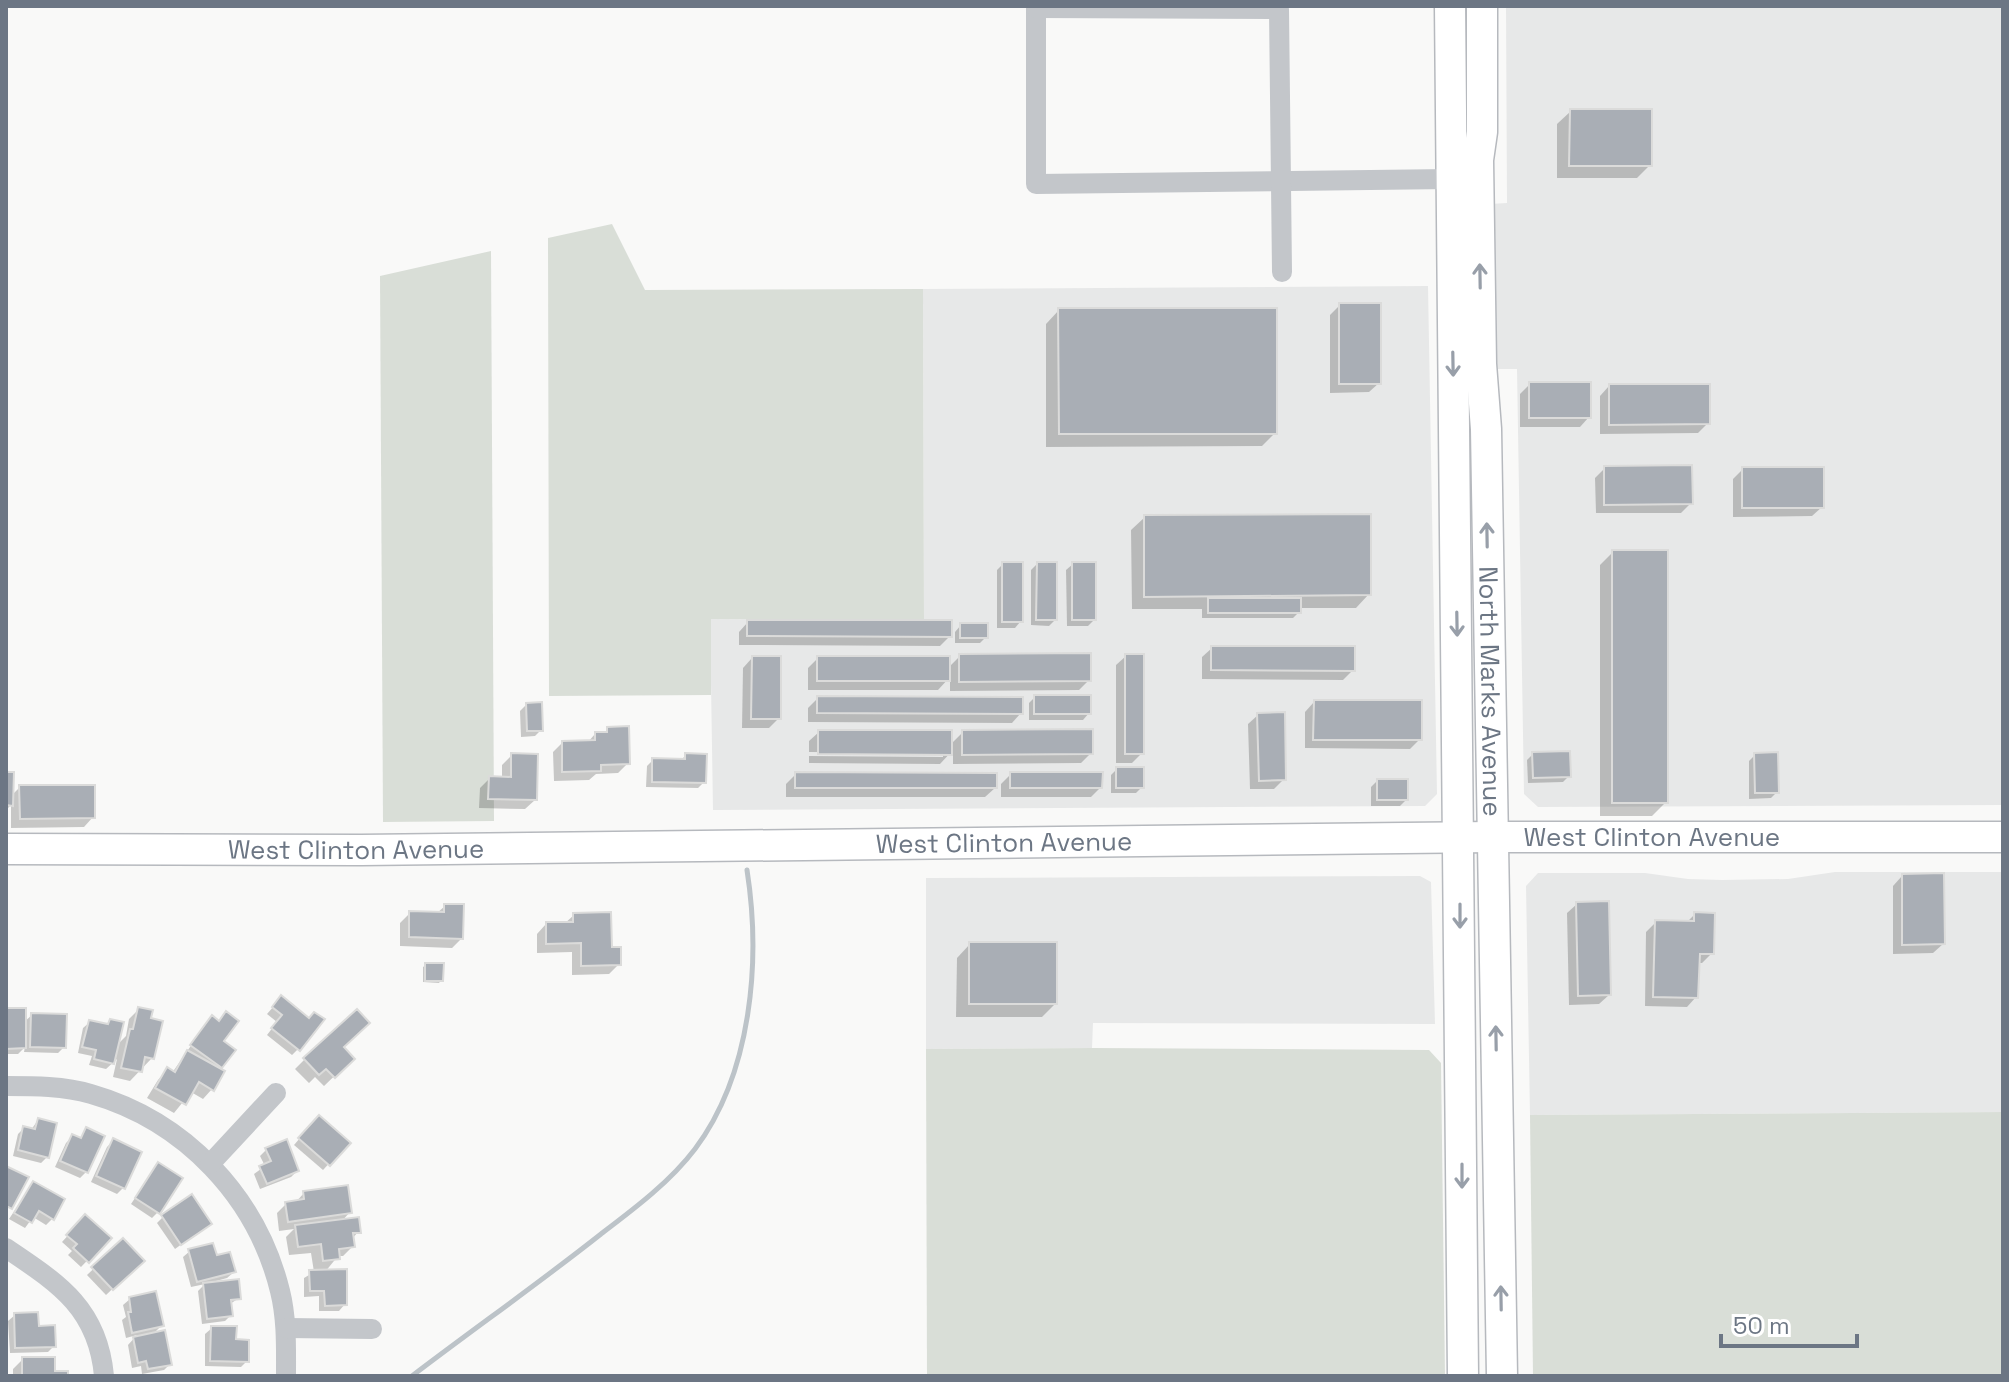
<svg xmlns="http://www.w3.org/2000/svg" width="2009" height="1382" viewBox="0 0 2009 1382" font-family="'Space Grotesk',sans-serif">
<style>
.built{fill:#e7e8e8}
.green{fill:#d9ded7}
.shadow{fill:#0003}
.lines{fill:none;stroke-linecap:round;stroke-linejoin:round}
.stream{stroke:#bcc3c8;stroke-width:5}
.building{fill:#a9aeb5;stroke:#dbdbda;stroke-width:2}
.secondary-casing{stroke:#b6b9be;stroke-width:33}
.minor{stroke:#c3c6ca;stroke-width:20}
.secondary{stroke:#fff;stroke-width:30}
.oneway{stroke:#989fa9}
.labels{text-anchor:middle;stroke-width:8;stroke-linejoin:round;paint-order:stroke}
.street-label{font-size:26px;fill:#6c7684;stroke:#fff}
</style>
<rect width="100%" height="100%" fill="#f9f9f8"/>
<!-- built -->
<g class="built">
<polygon points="1506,6 2003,6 2003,805 1538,807 1524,794 1517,369 1491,369 1490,204 1507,203"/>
<polygon points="1428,286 1437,794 1425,806 713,810 710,619 924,620 923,289"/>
<polygon points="1835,872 2003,872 2003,1112 1530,1115 1526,886 1538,873 1645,873 1688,879 1722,880 1788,879"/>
<polygon points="1420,876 1431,882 1435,1024 1093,1023 1092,1048 926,1049 926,878"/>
</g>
<!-- green -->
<g class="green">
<polygon points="612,224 645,290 923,289 924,620 711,619 711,695 549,696 548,238"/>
<polygon points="491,251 494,821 383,822 380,276"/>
<polygon points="1092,1048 1429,1050 1441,1063 1445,1376 927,1376 926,1049"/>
<polygon points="2003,1112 2003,1376 1533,1376 1530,1115"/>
</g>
<!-- shadow -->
<g class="shadow">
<polygon points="1571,111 1650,165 1637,178 1557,178 1557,124"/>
<polygon points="1340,305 1379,383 1369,392 1330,393 1330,315"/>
<polygon points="1059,310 1275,433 1262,446 1046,447 1046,324"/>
<polygon points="1530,384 1589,417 1580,427 1520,427 1520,394"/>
<polygon points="1609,386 1708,423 1698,433 1600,434 1600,396"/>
<polygon points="1605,468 1691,503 1681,513 1596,513 1595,478"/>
<polygon points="1743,469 1822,507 1812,516 1733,517 1733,479"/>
<polygon points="1145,517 1369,594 1356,608 1299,608 1299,612 1293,618 1202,618 1202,609 1132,609 1131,530"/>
<polygon points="1613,552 1666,802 1652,816 1600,816 1600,565"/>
<polygon points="1003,564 1021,621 1015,628 997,628 997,570"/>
<polygon points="1037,564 1055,620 1049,626 1031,625 1031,570"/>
<polygon points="1073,564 1094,620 1088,626 1067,626 1066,570"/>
<polygon points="748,622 950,636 940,646 739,645 739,632"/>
<polygon points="961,625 986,637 980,643 955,643 955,632"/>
<polygon points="1212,648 1353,670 1343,680 1202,679 1202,657"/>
<polygon points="960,656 1089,680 1079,690 950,691 950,677 938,690 808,690 808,668 818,658 948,668"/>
<polygon points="1126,656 1142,753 1132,763 1116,763 1116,665"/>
<polygon points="752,658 779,718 769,728 742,728 743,668"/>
<polygon points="1035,697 1089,713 1083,720 1029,720 1029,703"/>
<polygon points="818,698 1021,713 1012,723 808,722 808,708"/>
<polygon points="1314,702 1420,739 1410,749 1305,748 1305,712"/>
<polygon points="526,705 541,730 535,736 521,737 520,711"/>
<polygon points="1258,715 1284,779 1274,789 1250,789 1248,724"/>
<polygon points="608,729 628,763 618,773 596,774 589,780 554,781 553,752 562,743 588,742 595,734 603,734"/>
<polygon points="819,732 950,745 963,732 1091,753 1081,763 953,764 953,750 940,764 809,763 809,756 943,757 943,753 809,752 809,741"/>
<polygon points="1533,754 1569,776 1563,782 1528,783 1527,760"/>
<polygon points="512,755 535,800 525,809 479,808 480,788 490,778 502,778 502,765"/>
<polygon points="686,755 704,782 698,788 646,787 647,766 653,760 681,760"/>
<polygon points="1755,755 1777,792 1771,798 1749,799 1749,761"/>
<polygon points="1117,769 1142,787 1136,793 1111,793 1111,775"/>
<polygon points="6,774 11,796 20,787 93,817 84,827 11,828 11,805 6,810"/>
<polygon points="796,774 995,788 985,797 786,797 786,784"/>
<polygon points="1011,774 1100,788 1091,797 1001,797 1001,784"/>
<polygon points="1377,781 1406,800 1400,806 1371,806 1371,787"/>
<polygon points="1902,876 1943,944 1933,953 1893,954 1893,886"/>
<polygon points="1577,904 1609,995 1599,1004 1569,1005 1567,913"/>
<polygon points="445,906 462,938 452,948 400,946 400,923 410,913 437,913"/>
<polygon points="1695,914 1712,953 1702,963 1697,963 1696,997 1687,1007 1645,1006 1646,932 1656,922 1686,923"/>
<polygon points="574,915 610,949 619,964 609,974 572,975 572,952 537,953 537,934 546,924 564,924"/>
<polygon points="970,944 1055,1004 1042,1017 956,1017 957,958"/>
<polygon points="426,965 441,980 439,983 423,982 423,967"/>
<polygon points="281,998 298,1049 292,1055 267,1035 277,1022 267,1014"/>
<polygon points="139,1009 152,1058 130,1081 113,1077 117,1059 106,1069 89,1065 92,1056 78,1053 83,1028 90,1022 106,1026 110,1021 117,1045 126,1036 129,1019"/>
<polygon points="6,1010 24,1022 32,1015 64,1047 58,1053 24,1052 25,1047 18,1054 6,1054"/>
<polygon points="206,1024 221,1042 221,1067 212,1089 203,1099 191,1092 174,1113 147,1098 158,1080 167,1070 172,1073"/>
<polygon points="341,1047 352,1059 324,1086 315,1077 309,1083 295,1069 305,1059"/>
<polygon points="38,1120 47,1157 41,1163 13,1156 18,1134 24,1128 31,1130"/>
<polygon points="313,1123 348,1143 323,1170 294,1145"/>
<polygon points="87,1129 102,1137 86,1172 80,1178 55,1167 66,1143 72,1137 79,1140"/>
<polygon points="113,1141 123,1188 117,1194 91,1182 107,1147"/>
<polygon points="267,1149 297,1171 291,1177 260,1189 254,1174 265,1166 260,1156"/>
<polygon points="158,1164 158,1212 152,1218 131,1204"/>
<polygon points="33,1183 52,1219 46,1225 33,1217 25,1228 9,1219"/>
<polygon points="304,1193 350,1212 341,1222 358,1232 352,1239 353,1246 343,1256 338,1256 325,1272 345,1304 339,1311 319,1311 319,1296 304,1297 304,1278 314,1272 311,1253 289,1255 286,1237 294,1229 279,1231 277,1213 286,1204 295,1203"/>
<polygon points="85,1217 109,1238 81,1267 68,1255 72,1251 62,1242"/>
<polygon points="163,1217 209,1224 175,1249 157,1223"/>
<polygon points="123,1241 142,1261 106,1295 87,1275"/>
<polygon points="190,1251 215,1258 234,1272 227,1278 216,1281 239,1298 230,1304 231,1315 225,1321 202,1324 198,1291 205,1284 191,1287 183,1257"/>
<polygon points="130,1299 162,1325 152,1335 170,1364 164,1370 142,1374 141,1366 132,1368 128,1345 137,1335 126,1338 122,1320 126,1317 123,1305"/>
<polygon points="15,1315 37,1328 54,1346 48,1352 10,1353 8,1321"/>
<polygon points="212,1328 234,1341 247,1361 241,1367 205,1366 205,1334"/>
<polygon points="23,1359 52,1373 66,1376 13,1376 13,1369"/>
</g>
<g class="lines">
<!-- stream -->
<path class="stream" d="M412 1376C475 1328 539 1283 601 1234 634 1209 670 1182 695 1149 752 1073 761 960 747 870"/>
</g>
<!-- building -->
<g class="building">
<polygon points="1570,109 1652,109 1652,166 1569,166"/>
<rect x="1339" y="303" width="42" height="81"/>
<polygon points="1058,308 1277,308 1277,434 1059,434"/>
<rect x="1529" y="382" width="62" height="36"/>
<polygon points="1609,384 1710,384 1710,424 1609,425"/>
<polygon points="1692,465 1693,504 1604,505 1604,466"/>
<rect x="1742" y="467" width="82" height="41"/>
<polygon points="1371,514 1371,595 1144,597 1144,515"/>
<rect x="1612" y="550" width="56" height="253"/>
<rect x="1002" y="562" width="21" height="60"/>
<polygon points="1037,562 1057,562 1057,620 1036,620"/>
<rect x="1072" y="562" width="24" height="58"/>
<rect x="1208" y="598" width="93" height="15"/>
<polygon points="747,620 952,620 952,637 747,636"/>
<rect x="960" y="623" width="28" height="15"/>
<polygon points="1211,646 1355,646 1355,671 1211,670"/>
<polygon points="1091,653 1091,681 959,682 959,654"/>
<rect x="1125" y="654" width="19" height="100"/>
<polygon points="752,656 781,656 781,719 751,719"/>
<rect x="817" y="656" width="133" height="25"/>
<rect x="1034" y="695" width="57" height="19"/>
<polygon points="817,696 1023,697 1023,714 817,713"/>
<polygon points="1314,700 1422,700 1422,740 1313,740"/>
<polygon points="542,702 543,731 527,731 526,703"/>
<polygon points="1285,712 1286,780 1259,781 1257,713"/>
<polygon points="629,726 630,764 601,765 601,771 562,772 562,741 595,740 595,732 607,732 607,727"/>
<polygon points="1093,729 1093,754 962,755 962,730"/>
<polygon points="818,730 952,730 952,755 818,754"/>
<polygon points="1570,751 1571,777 1533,778 1532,752"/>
<polygon points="1778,752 1779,793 1755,793 1754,753"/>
<polygon points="511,753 538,754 537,800 488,799 489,776 511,777"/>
<polygon points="685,753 707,754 706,783 652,782 652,758 685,759"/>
<rect x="1116" y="767" width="28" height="21"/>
<polygon points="6,772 14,772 13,806 6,805"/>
<polygon points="795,772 997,773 997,788 795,788"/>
<polygon points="1010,772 1103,772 1102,788 1010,788"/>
<rect x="1377" y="779" width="31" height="21"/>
<polygon points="19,785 95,785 95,818 20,819"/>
<polygon points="1944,873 1945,944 1902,945 1902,874"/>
<polygon points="1609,901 1611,995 1578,996 1576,902"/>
<polygon points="444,904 464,904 463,939 409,937 409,911 444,912"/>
<polygon points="611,912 612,947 621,947 621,965 581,966 581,943 546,944 546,922 573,922 573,913"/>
<polygon points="1694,912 1715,913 1714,954 1700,954 1698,998 1653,997 1655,920 1694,921"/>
<rect x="969" y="942" width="88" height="62"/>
<polygon points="425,963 444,963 443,981 425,981"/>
<polygon points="281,995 309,1018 314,1012 325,1019 300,1051 271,1028 282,1015 272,1007"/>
<polygon points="138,1007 153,1010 151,1018 163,1021 154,1059 145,1057 142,1072 121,1068 130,1029 133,1029"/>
<polygon points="6,1008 26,1008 26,1048 6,1049"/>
<polygon points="357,1009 370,1023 344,1047 355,1059 335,1078 326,1069 319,1075 303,1058"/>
<polygon points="226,1011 239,1021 224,1041 236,1050 222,1068 190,1045 212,1015 219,1021"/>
<polygon points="31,1013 67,1014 66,1048 30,1047"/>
<polygon points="110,1019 124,1022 114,1064 94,1059 96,1050 82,1047 89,1020 108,1024"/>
<polygon points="187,1050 225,1071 214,1091 199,1082 186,1105 155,1088 167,1067 175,1072"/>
<polygon points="319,1115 351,1143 330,1166 298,1138"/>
<polygon points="38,1118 57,1123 49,1158 18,1150 23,1126 35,1129"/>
<polygon points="86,1127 105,1136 88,1173 60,1161 72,1134 81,1138"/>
<polygon points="113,1138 142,1152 125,1189 96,1176"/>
<polygon points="287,1139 299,1171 267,1184 259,1166 271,1161 265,1148"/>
<polygon points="158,1162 183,1178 160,1214 135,1198"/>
<polygon points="6,1166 29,1177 12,1209 6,1206"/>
<polygon points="33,1181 65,1199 54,1220 39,1211 32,1223 14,1213"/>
<polygon points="348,1185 352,1213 288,1222 285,1202 304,1199 303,1191"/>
<polygon points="192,1194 212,1224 181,1245 161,1215"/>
<polygon points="85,1214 112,1238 89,1263 73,1248 77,1244 66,1235"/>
<polygon points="359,1217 361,1233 353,1233 355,1247 339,1249 340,1259 323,1261 321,1244 298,1247 295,1225"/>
<polygon points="123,1238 145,1261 113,1290 91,1267"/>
<polygon points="213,1243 217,1255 230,1252 236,1272 197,1282 188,1249"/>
<polygon points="347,1269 347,1305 325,1306 324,1291 310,1291 309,1270"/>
<polygon points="239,1279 241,1299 231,1300 233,1316 207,1319 203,1283"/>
<polygon points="156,1291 164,1326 132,1333 128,1312 131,1312 129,1297"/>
<polygon points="38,1312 39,1326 55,1325 56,1347 15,1348 14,1313"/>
<polygon points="211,1326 237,1326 236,1339 249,1340 249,1362 210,1361"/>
<polygon points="165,1330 172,1365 148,1369 146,1361 138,1363 133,1337"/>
<polygon points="22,1357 55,1357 55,1371 68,1371 68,1376 22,1376"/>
</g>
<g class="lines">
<defs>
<g id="secondary">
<polyline points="1450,6 1463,1376"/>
<path id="s1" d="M1482 6V132L1478 160 1481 364 1486 429 1502 1376"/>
<path id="s2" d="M6 849 361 850 1492 837H2003"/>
</g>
</defs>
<!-- secondary casing -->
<use href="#secondary" class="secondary-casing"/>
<!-- minor -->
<g class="minor">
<polyline points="1036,6 1036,184 1450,179"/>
<polyline points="1036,8 1279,9 1282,272"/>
<path d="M6 1086C34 1086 64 1086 91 1094 185 1121 257 1197 280 1291 287 1319 286 1348 286 1376"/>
<polyline points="210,1164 276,1093"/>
<path d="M6 1248C58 1283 98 1308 104 1376"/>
<polyline points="286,1328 372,1329"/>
</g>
<!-- secondary -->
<use href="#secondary" class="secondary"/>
</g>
<!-- one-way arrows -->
<defs><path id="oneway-shaft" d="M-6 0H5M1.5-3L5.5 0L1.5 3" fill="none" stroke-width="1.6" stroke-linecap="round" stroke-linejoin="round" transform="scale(2)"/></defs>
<g class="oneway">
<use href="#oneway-shaft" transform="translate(1480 276) rotate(-91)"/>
<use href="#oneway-shaft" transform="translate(1453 364) rotate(89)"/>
<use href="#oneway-shaft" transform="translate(1487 535) rotate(-91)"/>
<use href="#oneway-shaft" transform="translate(1457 624) rotate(89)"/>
<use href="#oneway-shaft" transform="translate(1460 916) rotate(90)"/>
<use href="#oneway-shaft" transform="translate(1496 1038) rotate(-91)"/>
<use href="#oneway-shaft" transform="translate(1462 1176) rotate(90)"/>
<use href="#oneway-shaft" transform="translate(1501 1298) rotate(-91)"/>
</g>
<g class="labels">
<!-- street labels -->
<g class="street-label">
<text dy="9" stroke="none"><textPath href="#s1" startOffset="686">North Marks Avenue</textPath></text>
<text dy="9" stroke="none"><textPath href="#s2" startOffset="1646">West Clinton Avenue</textPath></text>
<text dy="9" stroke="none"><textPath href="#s2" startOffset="998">West Clinton Avenue</textPath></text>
<text dy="9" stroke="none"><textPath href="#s2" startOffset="350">West Clinton Avenue</textPath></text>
</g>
</g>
<!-- border -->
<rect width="2009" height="1382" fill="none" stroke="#6c7684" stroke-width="16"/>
<!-- scale -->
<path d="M1721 1334v12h136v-12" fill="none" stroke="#6c7684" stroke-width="4"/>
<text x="1733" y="1334" font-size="24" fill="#6c7684" stroke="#ffffff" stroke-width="6" paint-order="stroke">50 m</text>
</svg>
